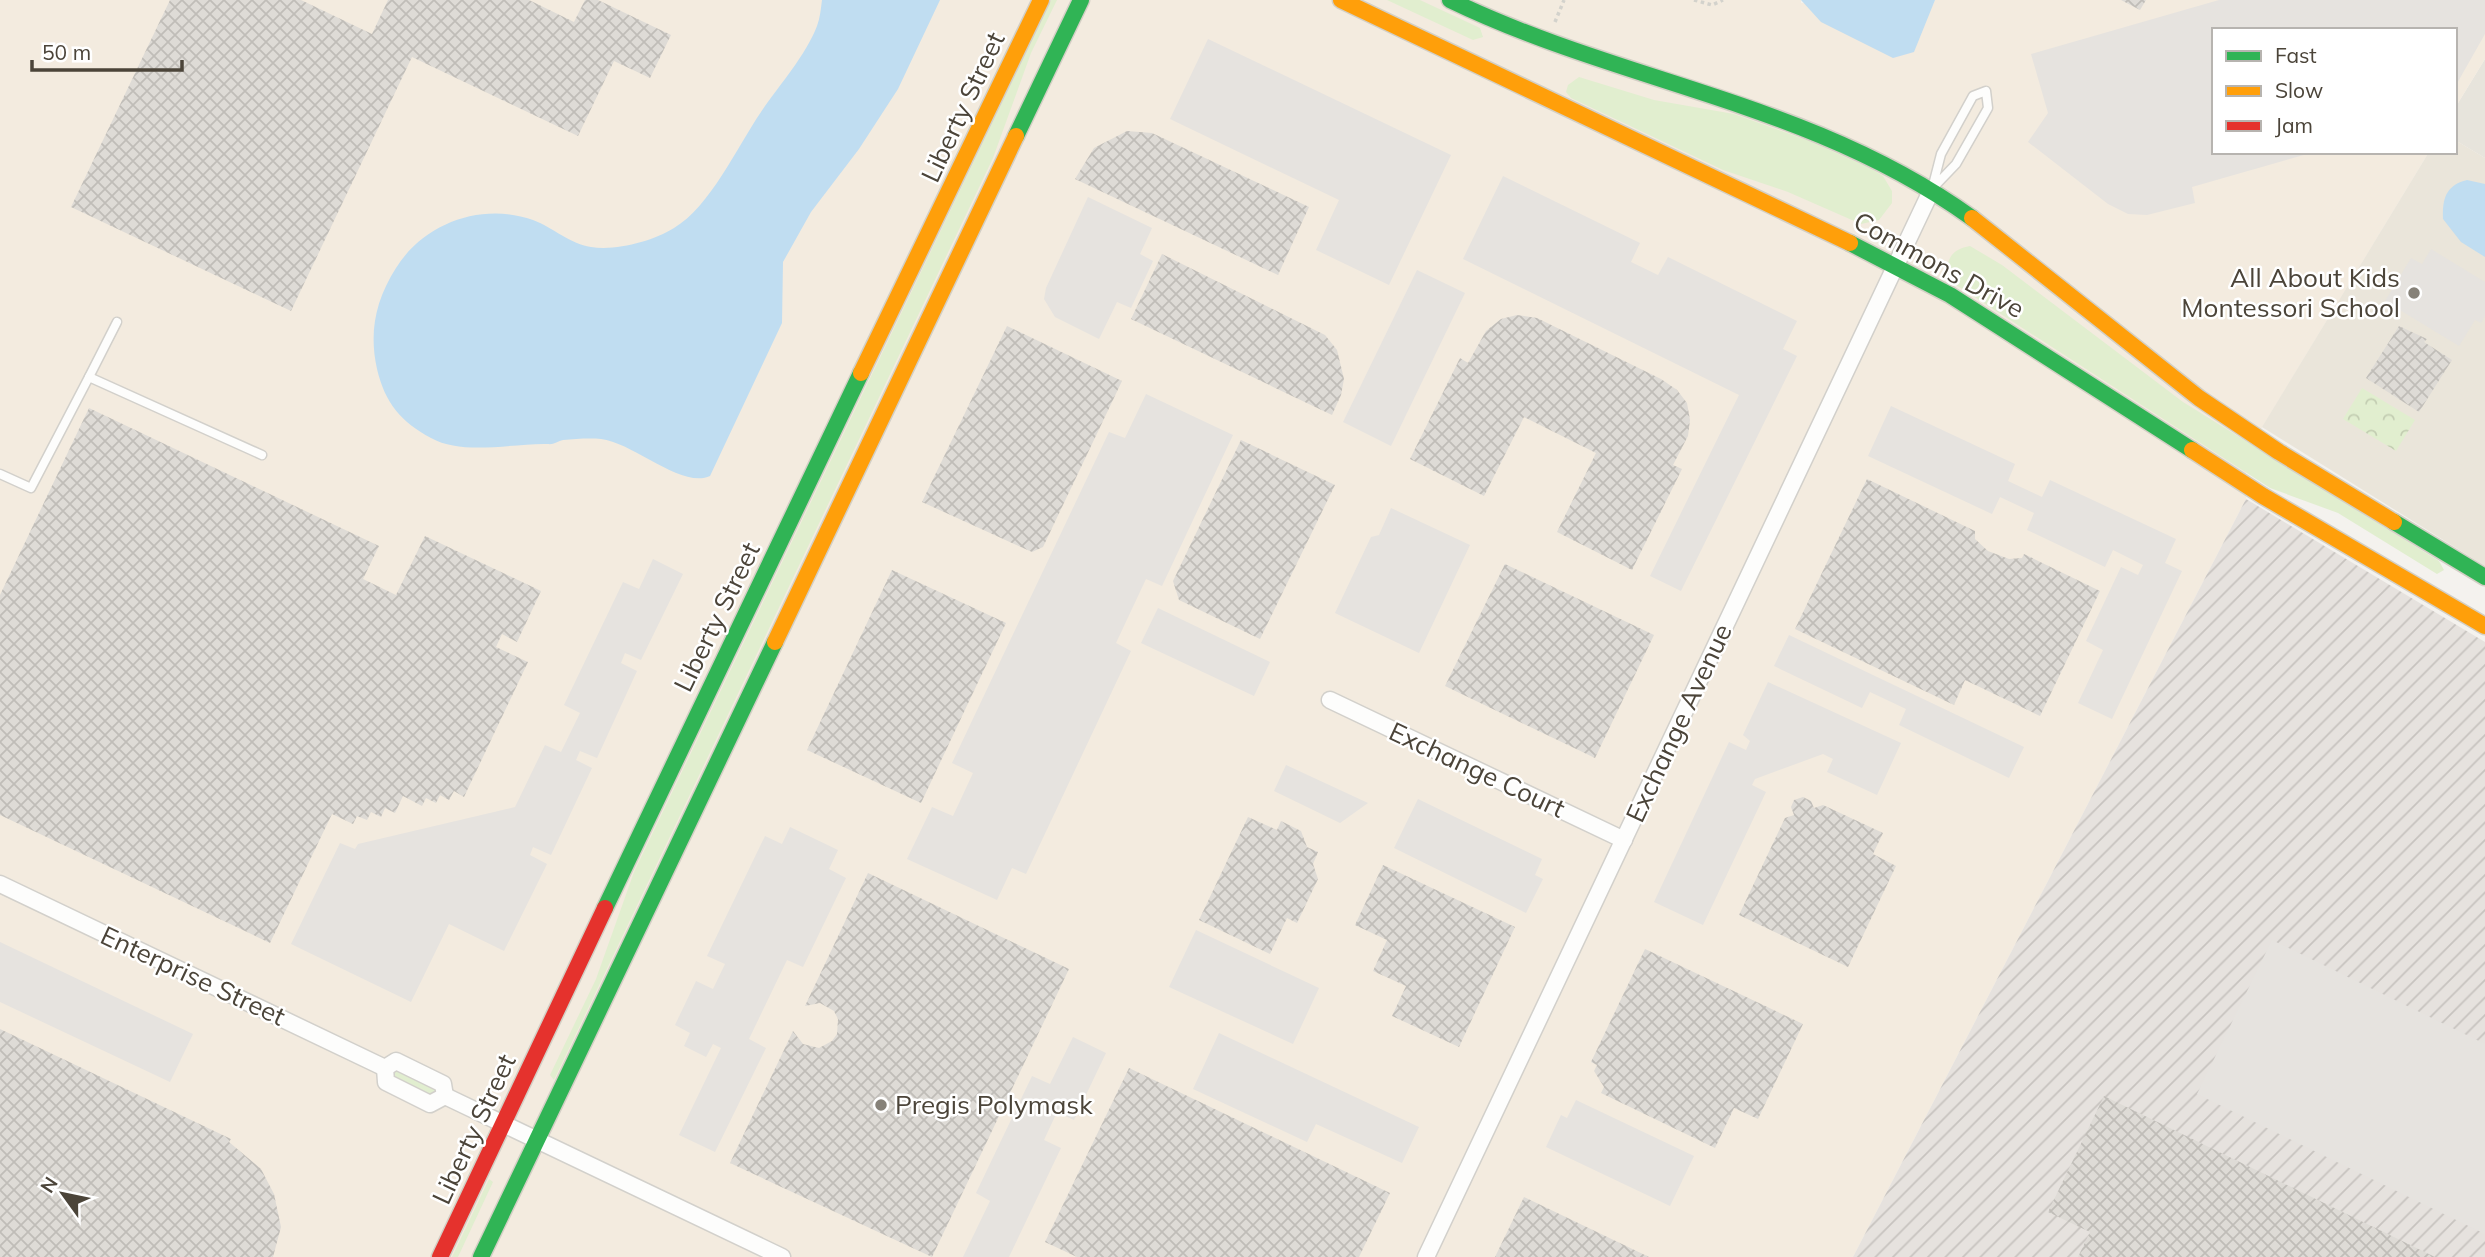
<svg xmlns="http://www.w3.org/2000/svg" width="2485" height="1257" viewBox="0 0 2485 1257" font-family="Mulish,sans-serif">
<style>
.residential{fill:#e7e4dc}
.commercial{fill:#f3ebdf}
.industrial{fill:url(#industrial-furrows)}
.education{fill:#eae5da}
.green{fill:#e1eecf}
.forest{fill:url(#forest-crowns)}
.parking{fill:#e6e3df}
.water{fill:#c0ddf1}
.building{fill:url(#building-cross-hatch)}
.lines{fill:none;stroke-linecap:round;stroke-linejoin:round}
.lane-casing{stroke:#d2d0cb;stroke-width:11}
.street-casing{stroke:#d2d0cb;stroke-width:19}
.fast-casing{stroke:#d3cfc5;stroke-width:19}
.slow-casing{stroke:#d3cfc5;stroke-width:19}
.jam-casing{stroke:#d3cfc5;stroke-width:19}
.path{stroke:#d3d2cc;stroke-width:3.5;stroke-dasharray:3.5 3.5;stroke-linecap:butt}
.lane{stroke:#fdfdfc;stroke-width:8}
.street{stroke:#fdfdfc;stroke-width:16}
.fast{stroke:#30b455;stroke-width:16}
.slow{stroke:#ff9f0a;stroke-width:16}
.jam{stroke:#e5322d;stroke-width:16}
.poi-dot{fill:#868178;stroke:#fff;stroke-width:2.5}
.labels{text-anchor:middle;stroke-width:5;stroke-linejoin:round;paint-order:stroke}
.street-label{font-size:26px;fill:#4b4439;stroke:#fff}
.poi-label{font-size:26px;fill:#4b4439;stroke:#fff;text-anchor:end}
</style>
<defs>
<pattern id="industrial-furrows" width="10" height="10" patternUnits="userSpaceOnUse" patternTransform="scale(1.75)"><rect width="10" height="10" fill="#e6e2de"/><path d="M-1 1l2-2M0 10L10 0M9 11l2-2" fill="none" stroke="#c7c3bf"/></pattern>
<pattern id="forest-crowns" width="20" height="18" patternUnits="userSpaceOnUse" patternTransform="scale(1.75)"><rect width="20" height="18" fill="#e1eecf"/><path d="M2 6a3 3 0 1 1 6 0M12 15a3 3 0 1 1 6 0" fill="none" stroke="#c3cdb2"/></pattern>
<pattern id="building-cross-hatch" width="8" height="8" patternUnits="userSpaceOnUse" patternTransform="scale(1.75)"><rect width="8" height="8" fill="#dedbd6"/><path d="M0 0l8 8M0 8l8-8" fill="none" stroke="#c0bdb8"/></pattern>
</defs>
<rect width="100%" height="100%" fill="#f4f2ee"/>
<!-- residential -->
<polygon class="residential" points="2485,59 2485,158 2455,140 2455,108"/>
<!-- commercial -->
<polygon class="commercial" points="0,0 1801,0 1801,3 1931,8 1935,0 2485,0 2485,59 2455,108 2455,30 2214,30 2214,152 2429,152 2246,454 2246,499 1853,1257 0,1257"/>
<!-- industrial -->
<polygon class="industrial" points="2246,499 2485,642 2485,1257 1853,1257"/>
<!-- education -->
<polygon class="education" points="2455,140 2485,158 2485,566 2262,427 2429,152 2455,152"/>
<!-- green -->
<g class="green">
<polygon points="1051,0 1057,0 1031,53 993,158 554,1080 550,1075 596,979 634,872"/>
<polygon points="1387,0 1420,0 1480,28 1483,37 1473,40"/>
<polygon points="1579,77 1654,100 1734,114 1807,140 1870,168 1883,176 1892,191 1892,203 1879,220 1861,224 1788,192 1723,170 1571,98 1566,92 1568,85"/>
<path d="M1970 246 2002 265 2183 402 2439 561 2444 570 2437 574 2338 513 2270 488 1953 283 1947 274C1947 257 1953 249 1970 246Z"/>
<polygon points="393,1067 432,1083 438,1092 434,1097 390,1077"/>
<polygon points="489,1179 493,1182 458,1257 452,1257"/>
</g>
<!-- forest -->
<polygon class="forest" points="2362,388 2415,420 2396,451 2343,419"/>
<!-- parking -->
<g class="parking">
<polygon points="2219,0 2485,0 2485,34 2455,87 2455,30 2214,30 2214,152 2314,152 2192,187 2195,203 2147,215 2128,214 2108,204 2028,142 2048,113 2031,54"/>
<polygon points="1208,39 1451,155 1389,285 1316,250 1339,200 1170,119"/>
<polygon points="1503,176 1640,243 1631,262 1658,275 1668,257 1797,321 1783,349 1797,356 1681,591 1650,576 1739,395 1463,259"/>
<polygon points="1088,197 1152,228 1140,254 1153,261 1131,308 1117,302 1099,339 1055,317 1044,299 1046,288"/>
<polygon points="2431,249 2485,282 2485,316 2481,323 2475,320 2459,346 2385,301 2411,258 2422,264"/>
<polygon points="1417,270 1465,293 1391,446 1343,422"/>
<polygon points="1146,394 1233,435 1162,586 1146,579 1116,643 1131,651 1026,874 1012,868 997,900 907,859 932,807 953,816 973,773 952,763 1109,432 1125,438"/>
<polygon points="1891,406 2015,464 2008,481 2042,497 2050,480 2176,539 2165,563 2182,571 2112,719 2078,703 2103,650 2086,641 2121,567 2138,575 2143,565 2113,550 2105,567 2027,530 2034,513 2000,497 1992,514 1868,456"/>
<polygon points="1391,508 1470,545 1419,653 1335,613 1371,537 1379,535"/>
<polygon points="653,559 683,574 641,660 625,653 621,663 637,671 597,758 580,751 576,760 592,768 551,855 533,847 530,855 547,864 504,951 449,924 411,1002 291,944 340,843 355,849 358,844 515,807 545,745 561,752 580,713 564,705 623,582 639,589"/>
<polygon points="1158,608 1270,662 1254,696 1141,643"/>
<polygon points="1789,635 2024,747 2009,778 1899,725 1906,709 1870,692 1862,708 1774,666"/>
<polygon points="1768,682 1901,743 1877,795 1827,772 1833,759 1823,754 1755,779 1752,785 1766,792 1703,925 1654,902 1729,742 1746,750 1750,741 1743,735"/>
<polygon points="1286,765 1368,803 1340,823 1274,791"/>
<polygon points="1418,799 1542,859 1535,875 1543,879 1526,913 1394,848"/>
<polygon points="790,827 838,850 829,869 846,878 803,967 787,960 749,1039 766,1048 715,1152 679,1135 721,1048 713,1044 706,1057 684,1046 690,1033 675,1025 696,981 713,989 725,964 707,956 765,836 782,844"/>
<polygon points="1196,930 1319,988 1293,1044 1169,987"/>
<polygon points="2272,940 2485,1044 2485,1234 2197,1094"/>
<polygon points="0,942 193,1034 170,1082 0,1002"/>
<polygon points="1219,1033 1419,1127 1402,1163 1316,1124 1307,1142 1193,1089"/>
<polygon points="1073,1037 1106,1053 1074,1120 1057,1112 1044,1140 1061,1148 1009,1257 963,1257 990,1201 976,1193 1032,1076 1050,1084"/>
<polygon points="1576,1100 1694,1156 1670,1206 1546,1147 1561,1115 1567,1118"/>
</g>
<!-- water -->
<g class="water">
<path d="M822 0H940L898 89 859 149 811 212 783 262 782 323 710 476C682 489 634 443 601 439 589 438 575 439 563 440 558 441 553 445 548 444 513 443 463 456 431 438 401 422 385 403 377 369 369 333 375 301 396 268 424 223 482 202 533 220 552 227 570 244 591 247 617 251 653 241 674 228 710 207 737 147 761 112 779 85 805 57 817 26 820 18 821 8 822 0Z"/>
<polygon points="1801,0 1935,0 1914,52 1893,58 1821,22"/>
<path d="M2467 180 2485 184V257L2461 242 2443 219C2442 199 2446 185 2467 180Z"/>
</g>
<!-- building -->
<g class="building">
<polygon points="170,0 301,0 372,34 388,0 529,0 574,22 585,0 598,0 671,35 650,78 614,61 578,136 412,57 291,311 71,207"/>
<polygon points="2121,0 2146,0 2140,10"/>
<polygon points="1127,131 1152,133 1309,207 1278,275 1075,179 1094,148"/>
<polygon points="1162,254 1325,335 1337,350 1344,379 1341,395 1332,415 1131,319"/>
<polygon points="1517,315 1537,318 1661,379 1677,390 1687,403 1690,420 1688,436 1673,465 1682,469 1632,570 1557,532 1596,453 1524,417 1484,496 1410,459 1460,358 1468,363 1486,331 1501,319"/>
<polygon points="1007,326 1122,381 1043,547 1032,552 922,502"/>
<polygon points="2399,326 2427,339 2424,342 2452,360 2419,412 2366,378"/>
<polygon points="89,408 379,546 363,579 396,595 425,536 541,591 517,642 502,634 496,647 528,662 464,797 454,791 449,800 440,795 436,803 426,798 422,806 403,796 395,813 385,808 381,817 371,812 367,820 357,816 353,824 332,814 270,943 0,815 0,595"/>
<polygon points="1241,440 1335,485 1260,639 1179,600 1173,581"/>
<polygon points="1867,479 1975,531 1975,539 1988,551 2009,559 2022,558 2024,554 2100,591 2040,716 1965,680 1954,705 1795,629"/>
<polygon points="1505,564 1654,635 1595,758 1445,686"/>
<polygon points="892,570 1006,623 921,803 807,750"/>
<polygon points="1803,797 1811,801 1814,808 1823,805 1883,833 1873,854 1896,866 1848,967 1739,915 1785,818 1794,815 1791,807 1794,800"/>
<polygon points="1248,817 1277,830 1281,821 1301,831 1307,847 1318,852 1313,864 1318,879 1297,923 1287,918 1270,954 1199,920"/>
<polygon points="1383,865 1515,927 1459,1047 1392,1016 1406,986 1373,971 1387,940 1355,925"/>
<polygon points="868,873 1069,969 932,1257 730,1163 793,1031 803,1044 819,1048 832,1041 837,1034 838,1019 834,1011 820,1003 805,1006"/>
<polygon points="1645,949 1803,1024 1758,1119 1734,1108 1715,1148 1601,1093 1604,1087 1594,1071 1597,1065 1591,1062"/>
<polygon points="0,1029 231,1139 229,1142 261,1169 274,1194 281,1227 273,1257 0,1257"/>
<polygon points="1129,1068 1390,1193 1359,1257 1077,1257 1045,1242"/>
<polygon points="2104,1096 2435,1257 2078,1257 2090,1232 2048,1212"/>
<polygon points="1524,1197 1649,1257 1495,1257"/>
</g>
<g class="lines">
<defs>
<g id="lane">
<polygon points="1986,91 1988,108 1956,164 1932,189 1941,154 1973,96"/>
<polyline points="89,377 117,322"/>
<polyline points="0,474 31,488 89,377 262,455"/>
</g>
<g id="street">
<polyline points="1330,700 1624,840"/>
<polyline points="0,884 385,1068"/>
<polyline points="385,1068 386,1082 430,1104 445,1096"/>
<polyline points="385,1068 396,1061 443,1084 445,1096"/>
<polyline points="445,1096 782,1257"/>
<polyline points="1426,1257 1932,189"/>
</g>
<g id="fast">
<path d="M1450 0C1624 84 1811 102 1972 218"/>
<polyline points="1016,136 1081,0"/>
<polyline points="1850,243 1950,295 2192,450"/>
<polyline points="2394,522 2485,577"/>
<polyline points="605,908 861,373"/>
<polyline points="481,1257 775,642"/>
</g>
<g id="slow">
<polyline points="1341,0 1850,243"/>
<polyline points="1972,218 2199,398 2279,452 2394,522"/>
<polyline points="861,373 1041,0"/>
<polyline points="2192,450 2263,496 2485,626"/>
<polyline points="775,642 1016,136"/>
</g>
<polyline id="jam" points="440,1257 605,908"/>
</defs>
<!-- lane casing -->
<use href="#lane" class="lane-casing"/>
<!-- street casing -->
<use href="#street" class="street-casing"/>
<!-- fast casing -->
<use href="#fast" class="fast-casing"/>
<!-- slow casing -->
<use href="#slow" class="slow-casing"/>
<!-- jam casing -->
<use href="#jam" class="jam-casing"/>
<!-- path -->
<g class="path">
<polyline points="1694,0 1712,5 1723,0"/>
<polyline points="1555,22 1564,0"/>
</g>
<!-- lane -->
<use href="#lane" class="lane"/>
<!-- street -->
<use href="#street" class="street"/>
<!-- fast -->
<use href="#fast" class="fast"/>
<!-- slow -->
<use href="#slow" class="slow"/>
<!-- jam -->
<use href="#jam" class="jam"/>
</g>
<!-- markers -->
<g class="poi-dot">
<circle cx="2414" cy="293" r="7"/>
<circle cx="881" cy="1105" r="7"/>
</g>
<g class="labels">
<!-- street labels -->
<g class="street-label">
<text transform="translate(963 107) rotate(-65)" y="9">Liberty Street</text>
<text transform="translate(1939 265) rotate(29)" y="9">Commons Drive</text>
<text transform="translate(717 617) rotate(-64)" y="9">Liberty Street</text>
<text transform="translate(1679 723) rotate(-65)" y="9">Exchange Avenue</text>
<text transform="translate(1477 770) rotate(25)" y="9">Exchange Court</text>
<text transform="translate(193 976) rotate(25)" y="9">Enterprise Street</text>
<text transform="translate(474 1129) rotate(-65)" y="9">Liberty Street</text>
</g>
<!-- poi labels -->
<g class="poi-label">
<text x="2400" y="287">All About Kids<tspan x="2400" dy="30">Montessori School</tspan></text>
<text x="895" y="1114" text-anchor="start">Pregis Polymask</text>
</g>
</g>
<!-- legend -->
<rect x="2212" y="28" width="245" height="126" fill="#ffffff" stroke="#b7b4b0" stroke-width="2"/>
<rect x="2226" y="51" width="35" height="10" fill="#30b455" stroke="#b7b4b0" stroke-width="2"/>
<text x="2275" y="63" font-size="21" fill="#4b4439">Fast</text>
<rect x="2226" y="86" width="35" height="10" fill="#ff9f0a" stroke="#b7b4b0" stroke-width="2"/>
<text x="2275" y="98" font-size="21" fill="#4b4439">Slow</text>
<rect x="2226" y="121" width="35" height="10" fill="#e5322d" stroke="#b7b4b0" stroke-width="2"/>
<text x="2275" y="133" font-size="21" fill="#4b4439">Jam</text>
<!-- north arrow -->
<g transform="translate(63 1194) rotate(303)" stroke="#ffffff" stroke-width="5" paint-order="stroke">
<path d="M0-5L12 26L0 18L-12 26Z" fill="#4b4439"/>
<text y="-10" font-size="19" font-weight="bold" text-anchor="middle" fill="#4b4439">N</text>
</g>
<!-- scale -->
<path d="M32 60v10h150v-10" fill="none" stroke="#4b4439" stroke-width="3.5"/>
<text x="42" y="60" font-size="21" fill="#4b4439" stroke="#ffffff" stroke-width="5" paint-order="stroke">50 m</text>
</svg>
